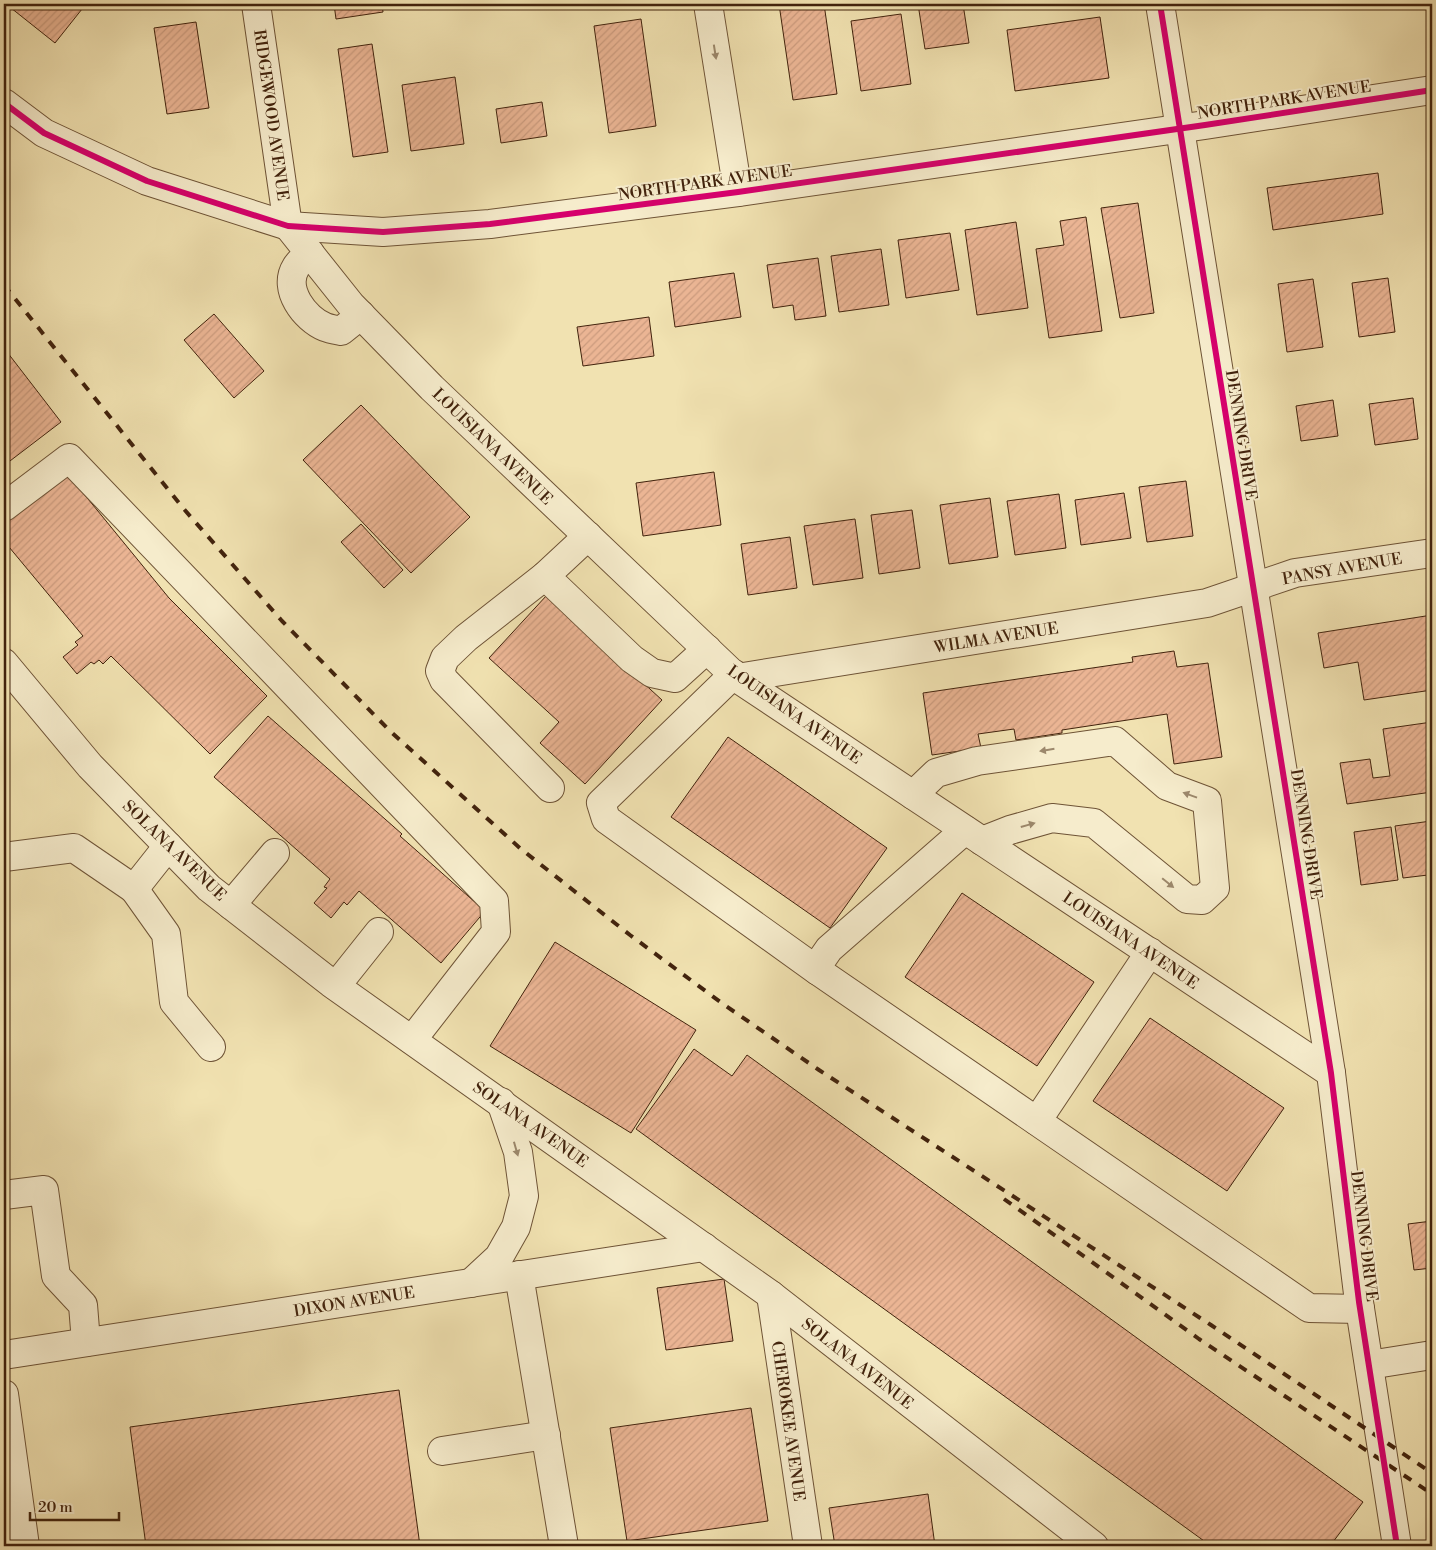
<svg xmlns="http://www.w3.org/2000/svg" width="1436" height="1550" viewBox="0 0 1436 1550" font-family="'Libre Bodoni',serif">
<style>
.building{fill:url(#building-hatch);stroke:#42230d}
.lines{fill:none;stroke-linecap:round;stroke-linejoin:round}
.minor-casing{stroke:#6e5336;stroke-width:30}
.minor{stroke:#f6eccc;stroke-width:28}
.rail{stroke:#42230d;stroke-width:4;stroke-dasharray:9 9;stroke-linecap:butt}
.cycleway-casing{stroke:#f6eccc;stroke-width:9}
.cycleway{stroke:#d6006c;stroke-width:6}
.oneway{fill:#9c886c}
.labels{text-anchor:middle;stroke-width:4;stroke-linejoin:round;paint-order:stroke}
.street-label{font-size:16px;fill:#42230d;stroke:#f6eccc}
</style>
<defs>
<pattern id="building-hatch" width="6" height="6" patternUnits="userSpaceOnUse" patternTransform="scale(1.25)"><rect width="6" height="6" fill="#ebb594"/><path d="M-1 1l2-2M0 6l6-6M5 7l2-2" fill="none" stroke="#cb9b7e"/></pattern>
</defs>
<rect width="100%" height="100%" fill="#f1e2b1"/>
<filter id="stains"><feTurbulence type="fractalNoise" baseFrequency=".004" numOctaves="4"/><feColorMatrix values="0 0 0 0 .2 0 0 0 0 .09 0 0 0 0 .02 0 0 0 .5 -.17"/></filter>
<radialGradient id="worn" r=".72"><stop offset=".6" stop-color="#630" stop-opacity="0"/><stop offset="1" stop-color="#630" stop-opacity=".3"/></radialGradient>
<!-- building -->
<g class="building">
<polygon points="6,4 86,4 55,43"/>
<polygon points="137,4 169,4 138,8"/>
<polygon points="334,4 382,4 383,12 336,19"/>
<polygon points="779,4 824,4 837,94 793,100"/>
<polygon points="918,4 963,4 969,43 925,49"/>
<polygon points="901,14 911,84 861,91 851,21"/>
<polygon points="1100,17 1109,78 1015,91 1007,30"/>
<polygon points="641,19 656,126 609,133 594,26"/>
<polygon points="196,22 209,108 167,114 154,28"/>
<polygon points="372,44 388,152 353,157 338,49"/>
<polygon points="455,77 464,144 411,151 402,85"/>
<polygon points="542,102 547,136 501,143 496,109"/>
<polygon points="1378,173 1383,214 1273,230 1267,188"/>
<polygon points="1138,203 1154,313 1120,318 1101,208"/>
<polygon points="1086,217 1102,331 1049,338 1036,249 1064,245 1060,221"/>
<polygon points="1016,222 1028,308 977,315 965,230"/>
<polygon points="950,233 959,290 906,298 898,240"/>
<polygon points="881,249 889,305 839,312 831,256"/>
<polygon points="818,258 826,316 795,320 793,305 773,308 767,265"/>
<polygon points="734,273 741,317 675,327 669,282"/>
<polygon points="1388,278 1395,332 1359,337 1352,283"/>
<polygon points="1313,279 1323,347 1287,352 1278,284"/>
<polygon points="214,314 264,371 234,398 184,340"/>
<polygon points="649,317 654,356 583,366 577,327"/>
<polygon points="4,348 61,422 6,464 4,462"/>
<polygon points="1413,398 1418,439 1375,445 1369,404"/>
<polygon points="1333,400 1338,436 1301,441 1296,406"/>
<polygon points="361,405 470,517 411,573 303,460"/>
<polygon points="66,472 169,598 267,696 210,754 111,656 103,664 99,660 94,664 91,662 77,674 63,657 78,645 75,642 83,636 4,541 4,522"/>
<polygon points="714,472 721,525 643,536 636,483"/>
<polygon points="1186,481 1193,536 1147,542 1139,487"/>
<polygon points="1124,493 1131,538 1081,545 1075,500"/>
<polygon points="1059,494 1066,548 1015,555 1007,501"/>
<polygon points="990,498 998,557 949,564 940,505"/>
<polygon points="912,510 920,568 879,574 871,515"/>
<polygon points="855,519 863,578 813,585 804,526"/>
<polygon points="361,524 403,570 384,588 341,542"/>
<polygon points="790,537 797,588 748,595 741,544"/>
<polygon points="547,595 662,700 585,784 540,743 559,722 489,658"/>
<polygon points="1432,615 1432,668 1431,668 1432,690 1364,700 1358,662 1324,668 1318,633"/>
<polygon points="1174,651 1177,667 1208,663 1222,757 1174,764 1167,714 1062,730 1062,733 1016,740 1014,729 978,734 981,748 932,755 923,693 1133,662 1132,657"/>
<polygon points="268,716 402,834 400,836 485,911 441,963 359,891 347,905 344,902 331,918 314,903 327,888 324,887 330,879 214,777"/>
<polygon points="1432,722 1432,792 1347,804 1340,763 1370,759 1373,778 1390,776 1383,729"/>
<polygon points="728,737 887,848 830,928 671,817"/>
<polygon points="1431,821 1432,830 1432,905 1428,875 1403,878 1395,826"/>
<polygon points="1391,827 1398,880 1361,885 1354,832"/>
<polygon points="962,893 1094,982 1037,1066 905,977"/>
<polygon points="555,942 696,1030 631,1133 490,1046"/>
<polygon points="1150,1018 1284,1108 1227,1191 1093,1101"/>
<polygon points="694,1049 732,1076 747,1055 1363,1502 1330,1546 1211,1546 636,1129"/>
<polygon points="1428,1107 1432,1107 1432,1139"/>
<polygon points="1432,1221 1432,1268 1414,1270 1408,1224"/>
<polygon points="724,1279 733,1341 666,1350 657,1288"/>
<polygon points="399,1390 420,1546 146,1546 130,1427"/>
<polygon points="751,1408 768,1521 627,1541 610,1428"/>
<polygon points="928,1494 935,1546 835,1546 829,1508"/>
</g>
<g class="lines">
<defs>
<g id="minor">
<polyline points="256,4 288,226"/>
<polyline points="708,4 738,192"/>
<polyline points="1160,4 1331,1073 1359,1302 1397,1546"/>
<polyline points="4,103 44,133 147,181 288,226 383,232 490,224 738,192 1205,125 1432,90"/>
<polyline points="288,226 351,305 432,388 737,678 1331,1073"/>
<path d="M310 253C305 257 299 262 296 267 282 289 305 319 325 327 330 329 336 330 341 331L361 315"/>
<polyline points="4,507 69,458 494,901 496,932 412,1040"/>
<polyline points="588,536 545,576 632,659 652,673 675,678 707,649"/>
<polyline points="545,576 466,638 445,658 440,671 444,680 550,788"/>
<polyline points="4,663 90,766 209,888 331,983 771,1295 1094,1546"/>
<polyline points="734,674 601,803 606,819 818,971"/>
<polyline points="737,678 1207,603 1295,573 1432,553"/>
<polyline points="913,795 936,773 977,761 1115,741 1167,786 1207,801 1215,888 1202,900 1187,899 1094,823 1052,818 1010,830 982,841"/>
<polyline points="965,830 829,949 820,962 818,971 1309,1308 1360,1309"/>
<polyline points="4,857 74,848 134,889 168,846"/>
<polyline points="134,889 166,934 174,1002 211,1047"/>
<polyline points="231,905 275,853"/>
<polyline points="336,986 379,932"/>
<polyline points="1037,1121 1150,952"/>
<polyline points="4,1195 44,1190 56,1276 83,1305 86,1342"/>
<polyline points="519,1275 564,1546"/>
<polyline points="471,1283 499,1257 516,1227 524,1196 518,1152 501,1102"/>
<polyline points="771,1295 808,1546"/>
<polyline points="4,1355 704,1247"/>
<polyline points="1369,1365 1432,1355"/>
<polyline points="4,1394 25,1546"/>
<polyline points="442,1451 546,1435"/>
</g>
</defs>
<!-- minor casing -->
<use href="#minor" class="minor-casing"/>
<!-- minor -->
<use href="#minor" class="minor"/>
<!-- rail -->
<g class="rail">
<polyline points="4,285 183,508 282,621 390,731 521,849 630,935 723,1004 819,1070 1211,1325 1432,1473"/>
<polyline points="1004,1199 1199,1339 1432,1494"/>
</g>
<defs>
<g id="cycleway">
<polyline points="1160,4 1331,1073 1359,1302 1397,1546"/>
<polyline points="4,103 44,133 147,181 288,226 383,232 490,224 738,192 1205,125 1432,90"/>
</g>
</defs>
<!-- cycleway casing -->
<use href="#cycleway" class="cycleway-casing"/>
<!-- cycleway -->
<use href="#cycleway" class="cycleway"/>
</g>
<!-- one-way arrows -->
<defs><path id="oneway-solid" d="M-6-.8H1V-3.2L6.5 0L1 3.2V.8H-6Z" transform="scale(1.25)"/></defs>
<g class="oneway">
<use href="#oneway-solid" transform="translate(715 52) rotate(81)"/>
<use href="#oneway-solid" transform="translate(1047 750) rotate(171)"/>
<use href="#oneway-solid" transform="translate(1190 795) rotate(-160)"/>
<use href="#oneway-solid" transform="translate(1028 825) rotate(-16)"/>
<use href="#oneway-solid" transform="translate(1168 883) rotate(39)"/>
<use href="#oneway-solid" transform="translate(516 1149) rotate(74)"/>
</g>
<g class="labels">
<!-- street labels -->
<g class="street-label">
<text transform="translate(1284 99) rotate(-9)" y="6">NORTH PARK AVENUE</text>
<text transform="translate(272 115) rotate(82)" y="6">RIDGEWOOD AVENUE</text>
<text transform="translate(705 182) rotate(-8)" y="6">NORTH PARK AVENUE</text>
<text transform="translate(1242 435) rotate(81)" y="6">DENNING DRIVE</text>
<text transform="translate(493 446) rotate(44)" y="6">LOUISIANA AVENUE</text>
<text transform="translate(1342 568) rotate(-10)" y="6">PANSY AVENUE</text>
<text transform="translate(996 637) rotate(-9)" y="6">WILMA AVENUE</text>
<text transform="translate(795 714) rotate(35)" y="6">LOUISIANA AVENUE</text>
<text transform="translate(1307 834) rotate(81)" y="6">DENNING DRIVE</text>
<text transform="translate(175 850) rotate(44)" y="6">SOLANA AVENUE</text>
<text transform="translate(1131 940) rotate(34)" y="6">LOUISIANA AVENUE</text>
<text transform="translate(531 1124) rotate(35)" y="6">SOLANA AVENUE</text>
<text transform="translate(1365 1236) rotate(83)" y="6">DENNING DRIVE</text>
<text transform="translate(354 1301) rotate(-9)" y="6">DIXON AVENUE</text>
<text transform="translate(858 1363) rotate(38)" y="6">SOLANA AVENUE</text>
<text transform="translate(789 1421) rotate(82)" y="6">CHEROKEE AVENUE</text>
</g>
</g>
<!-- margin -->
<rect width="1436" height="1550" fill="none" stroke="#f1e2b1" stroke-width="20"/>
<rect x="5" y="5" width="1426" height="1540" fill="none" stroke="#42230d" stroke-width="2.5"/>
<rect x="10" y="10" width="1416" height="1530" fill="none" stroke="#42230d"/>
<!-- scale -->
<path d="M30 1512v8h89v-8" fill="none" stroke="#42230d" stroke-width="2.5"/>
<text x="38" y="1512" font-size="15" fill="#42230d" stroke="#f6eccc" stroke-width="4" paint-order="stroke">20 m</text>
<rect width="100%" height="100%" filter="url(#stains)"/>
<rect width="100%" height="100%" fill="url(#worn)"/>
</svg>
